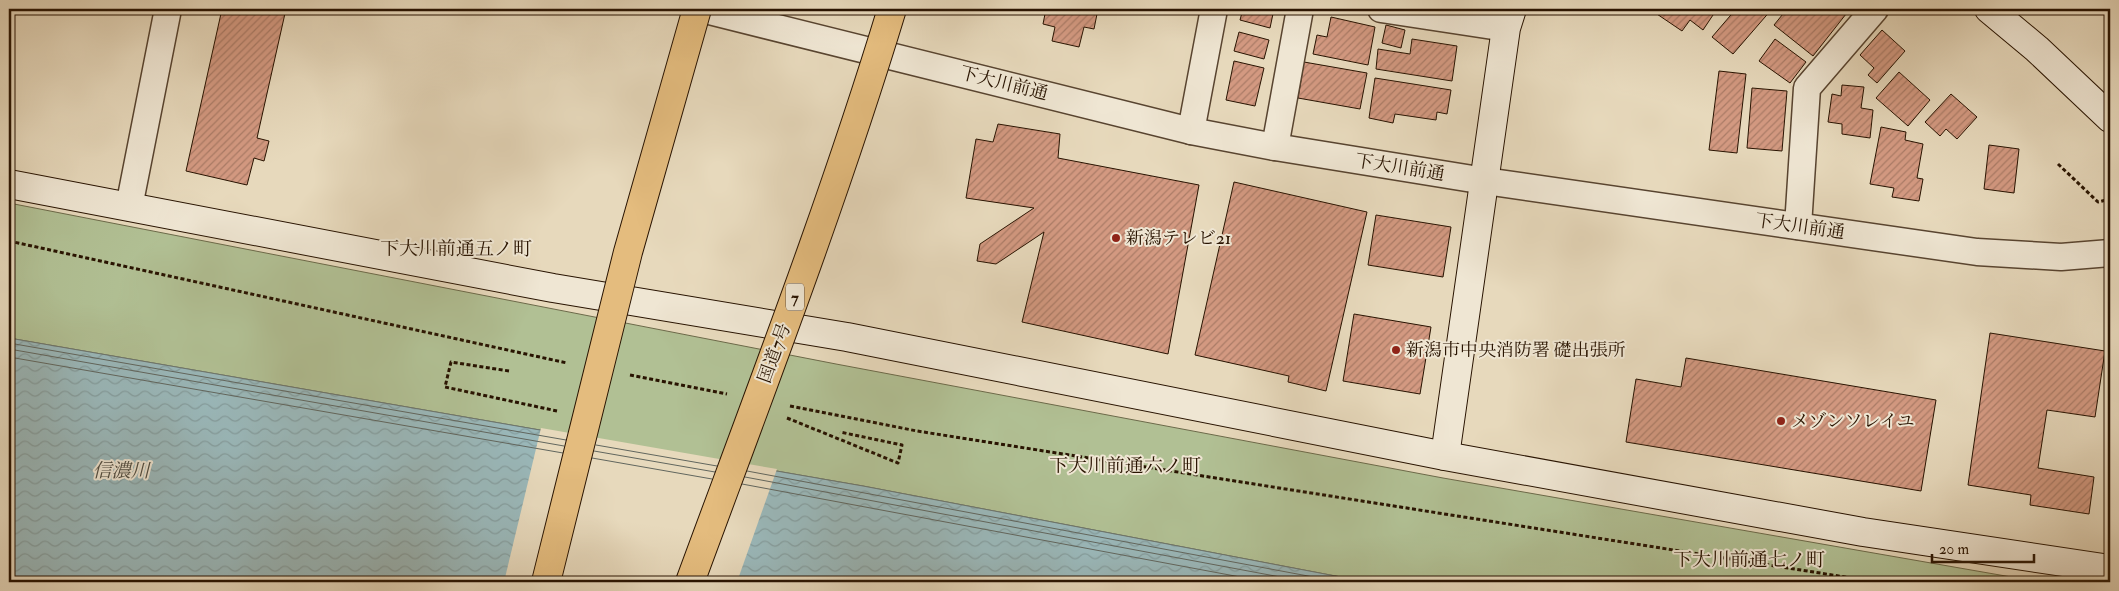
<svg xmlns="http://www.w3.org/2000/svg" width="2119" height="591" viewBox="0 0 2119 591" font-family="'IM FELL Double Pica','Noto Serif JP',serif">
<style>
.green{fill:#b1c094;stroke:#6c6a4a}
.water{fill:url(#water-waves);stroke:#6c7670}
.pier{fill:#e7d9bc}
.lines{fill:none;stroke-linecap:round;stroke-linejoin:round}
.shore{stroke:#61665e;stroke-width:1}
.building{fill:url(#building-hatch);stroke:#281301}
.street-casing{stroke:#584430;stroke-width:29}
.secondary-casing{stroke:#281301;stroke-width:30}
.path{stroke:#281301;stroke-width:3;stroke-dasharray:4 2.5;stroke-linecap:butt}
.street{stroke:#efe6d3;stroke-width:26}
.secondary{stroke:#efe6d3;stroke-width:28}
.highway-bridge-casing{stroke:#281301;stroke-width:30;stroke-linecap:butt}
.highway-bridge{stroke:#e4bc7e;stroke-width:28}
.poi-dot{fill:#8f2418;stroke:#efe6d3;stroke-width:2}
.labels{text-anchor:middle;stroke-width:4;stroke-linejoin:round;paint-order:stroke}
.shield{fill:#efe6d3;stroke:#645240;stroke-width:1}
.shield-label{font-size:16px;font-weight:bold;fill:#281301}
.street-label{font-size:18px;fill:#281301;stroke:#efe6d3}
.poi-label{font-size:18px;fill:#281301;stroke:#efe6d3;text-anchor:start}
.neighbourhood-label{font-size:19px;fill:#281301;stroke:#efe6d3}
.water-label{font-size:19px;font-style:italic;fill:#504d42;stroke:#efe6d3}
</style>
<defs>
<pattern id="water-waves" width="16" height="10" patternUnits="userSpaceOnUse" patternTransform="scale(1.25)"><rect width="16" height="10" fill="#9ab8ba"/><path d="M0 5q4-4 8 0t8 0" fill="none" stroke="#859d9e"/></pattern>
<pattern id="building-hatch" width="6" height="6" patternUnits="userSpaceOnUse" patternTransform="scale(1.25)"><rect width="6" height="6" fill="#d39981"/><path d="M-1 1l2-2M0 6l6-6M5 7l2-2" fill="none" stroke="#ab7c67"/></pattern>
</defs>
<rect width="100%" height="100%" fill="#e7d9bc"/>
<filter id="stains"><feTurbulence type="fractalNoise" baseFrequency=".004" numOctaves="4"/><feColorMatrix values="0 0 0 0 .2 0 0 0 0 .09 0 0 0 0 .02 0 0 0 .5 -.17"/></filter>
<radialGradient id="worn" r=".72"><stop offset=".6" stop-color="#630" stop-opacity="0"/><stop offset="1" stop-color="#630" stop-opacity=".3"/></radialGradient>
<!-- green -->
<polygon class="green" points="9,203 836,364 1443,478 2040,582 1367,582 863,486 9,338"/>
<!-- water -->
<polygon class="water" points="9,338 863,486 1367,582 9,582"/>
<!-- pier -->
<polygon class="pier" points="541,428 777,469 737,582 504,582"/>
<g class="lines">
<!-- shore -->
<g class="shore">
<polyline points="9,343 566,440"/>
<polyline points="9,349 564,446"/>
<polyline points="9,357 563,453"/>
<polyline points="596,445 717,466"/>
<polyline points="594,451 715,472"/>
<polyline points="592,458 712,479"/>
<polyline points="747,471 1340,582"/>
<polyline points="745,477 1307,582"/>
<polyline points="742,484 1267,582"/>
</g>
</g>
<!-- building -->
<g class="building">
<polygon points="222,9 286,9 257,138 269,141 264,161 254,158 247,185 186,171"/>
<polygon points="1046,9 1098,9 1094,29 1084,27 1079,47 1052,41 1055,27 1043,24"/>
<polygon points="1243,9 1274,9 1270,28 1240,20"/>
<polygon points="1652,9 1717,9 1703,30 1690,20 1682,31 1651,10"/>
<polygon points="1736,9 1772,9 1733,54 1712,37"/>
<polygon points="1787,9 1850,9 1813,56 1774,25"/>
<polygon points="1331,17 1375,27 1368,65 1313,54 1317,35 1327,37"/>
<polygon points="1386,25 1405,30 1401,48 1382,43"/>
<polygon points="1882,30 1905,51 1877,83 1868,75 1874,68 1860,55"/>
<polygon points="1239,32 1269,40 1264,59 1234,51"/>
<polygon points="1412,39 1457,46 1452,81 1376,69 1378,49 1410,54"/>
<polygon points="1775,39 1806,62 1790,83 1759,61"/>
<polygon points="1234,61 1264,68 1255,106 1226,100"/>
<polygon points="1304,62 1367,73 1360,109 1298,98"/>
<polygon points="1719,71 1746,74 1737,153 1709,150"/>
<polygon points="1899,72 1930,100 1908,126 1876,98"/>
<polygon points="1375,78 1451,90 1447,114 1437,112 1436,120 1395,114 1393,123 1369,118"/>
<polygon points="1842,85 1864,87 1861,108 1873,110 1870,138 1842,134 1842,124 1828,122 1832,94 1841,96"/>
<polygon points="1752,88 1787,91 1782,151 1747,148"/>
<polygon points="1951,94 1977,117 1957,139 1946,129 1940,136 1925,122"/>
<polygon points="998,124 1060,134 1058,158 1199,185 1168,354 1022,322 1044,232 996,264 977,261 980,244 1034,208 966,198 976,139 993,142"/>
<polygon points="1881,127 1906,132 1905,140 1923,144 1917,178 1923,179 1919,201 1892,197 1894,188 1870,184"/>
<polygon points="1989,145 2019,149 2014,193 1984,189"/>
<polygon points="1234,182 1367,212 1326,391 1288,382 1289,376 1195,355"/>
<polygon points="1376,215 1451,227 1443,277 1368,265"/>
<polygon points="1354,314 1431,327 1420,394 1343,381"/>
<polygon points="1990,333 2105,351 2095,417 2047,410 2038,468 2094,477 2089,514 2030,505 2031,495 1968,485"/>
<polygon points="1686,358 1936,400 1921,491 1626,442 1636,379 1681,387"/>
</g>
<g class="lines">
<defs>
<g id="street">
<polyline points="701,9 1191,131 1275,147 1485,181 1977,252 2061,257 2110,253"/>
<polyline points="1381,9 1506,28"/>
<polyline points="1191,131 1214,9"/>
<polyline points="1275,147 1300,9"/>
<polyline points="129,207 168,9"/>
<polyline points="1798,226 1807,88 1875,9"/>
</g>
<g id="secondary">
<polyline points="1989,9 2037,49 2110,118"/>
<polyline points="9,184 553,288 847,337 1445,456 1863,532 2110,569"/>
<polyline points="1445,456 1506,28 1512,9"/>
</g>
</defs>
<!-- street casing -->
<use href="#street" class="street-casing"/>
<!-- secondary casing -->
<use href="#secondary" class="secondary-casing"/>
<!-- path -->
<g class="path">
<polyline points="2058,164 2098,202 2110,199"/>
<polyline points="9,241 567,363"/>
<polyline points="509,371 451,362 445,387 557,411"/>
<polyline points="630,375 727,394"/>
<polyline points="790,406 917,431 1877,582"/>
<polyline points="787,418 898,463 902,445 840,432"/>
</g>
<!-- street -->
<use href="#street" class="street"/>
<!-- secondary -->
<use href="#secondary" class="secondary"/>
<defs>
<g id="highway-bridge">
<polyline points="546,582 628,252 697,9"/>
<path d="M690 582C760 392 833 203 892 9"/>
</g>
</defs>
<!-- highway-bridge casing -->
<use href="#highway-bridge" class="highway-bridge-casing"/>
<!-- highway-bridge -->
<use href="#highway-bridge" class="highway-bridge"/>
</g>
<!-- markers -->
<g class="poi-dot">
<circle cx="1116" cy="238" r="5"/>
<circle cx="1396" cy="350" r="5"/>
<circle cx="1781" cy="421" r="5"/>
</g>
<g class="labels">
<!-- shield labels -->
<rect class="shield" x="786" y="283.5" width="18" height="27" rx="4"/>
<g class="shield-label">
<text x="795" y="303">7</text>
</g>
<!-- street labels -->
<g class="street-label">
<text transform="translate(1004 83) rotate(14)" y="6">下大川前通</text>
<text transform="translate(1400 167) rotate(9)" y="6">下大川前通</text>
<text transform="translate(1800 226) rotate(8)" y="6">下大川前通</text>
<text transform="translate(774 353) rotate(-70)" y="6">国道7号</text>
</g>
<!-- poi labels -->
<g class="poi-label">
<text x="1126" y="244">新潟テレビ21</text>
<text x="1406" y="356">新潟市中央消防署 礎出張所</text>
<text x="1791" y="427">メゾンソレイユ</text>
</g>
<!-- neighbourhood labels -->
<g class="neighbourhood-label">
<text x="456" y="255">下大川前通五ノ町</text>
<text x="1125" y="472">下大川前通六ノ町</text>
<text x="1749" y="566">下大川前通七ノ町</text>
</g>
<!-- water labels -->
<g class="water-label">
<text x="121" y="477">信濃川</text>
</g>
</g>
<!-- margin -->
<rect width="2119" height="591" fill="none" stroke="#e7d9bc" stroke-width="30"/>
<rect x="10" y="10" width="2099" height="571" fill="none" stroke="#281301" stroke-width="2.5"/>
<rect x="15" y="15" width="2089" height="561" fill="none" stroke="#281301"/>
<!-- scale -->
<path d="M1932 554v8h102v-8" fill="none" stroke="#281301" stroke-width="2.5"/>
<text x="1939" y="554" font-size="15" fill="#281301" stroke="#efe6d3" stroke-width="4" paint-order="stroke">20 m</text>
<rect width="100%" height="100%" filter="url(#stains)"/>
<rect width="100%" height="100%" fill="url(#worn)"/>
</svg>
